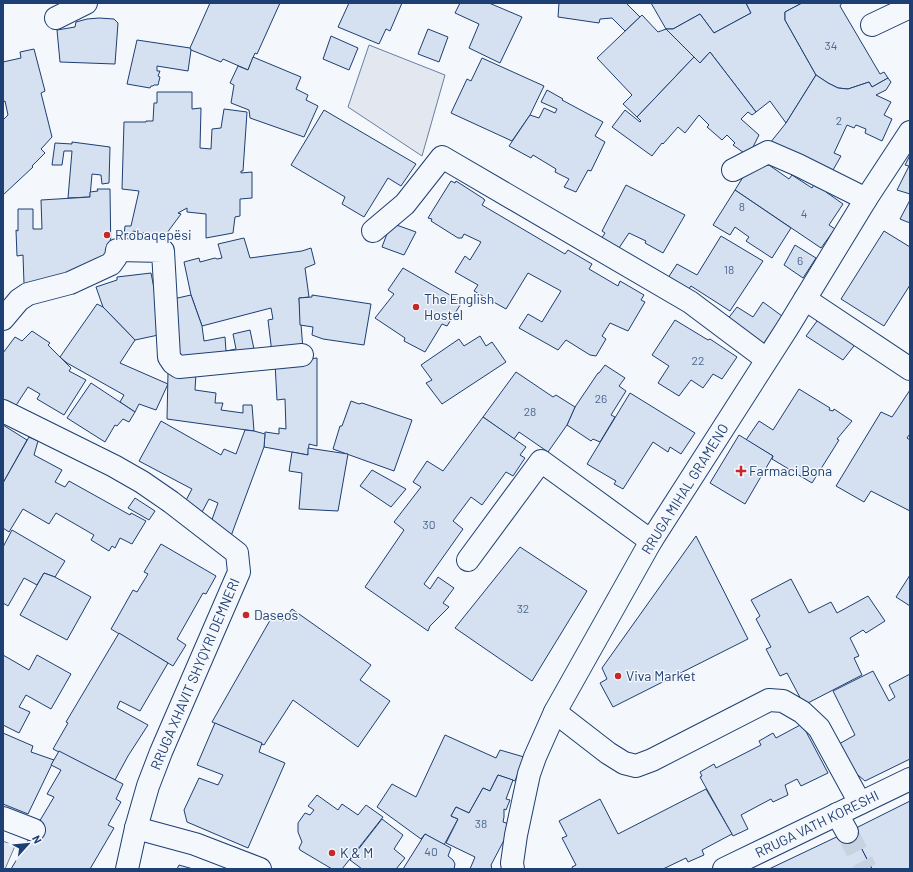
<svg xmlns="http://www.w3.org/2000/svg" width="913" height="872" viewBox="0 0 913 872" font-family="Barlow,sans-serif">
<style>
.parking{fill:#e3e8f0;stroke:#687fa3}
.building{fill:#d5e0f0;stroke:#1d3f73}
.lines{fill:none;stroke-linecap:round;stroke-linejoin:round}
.minor-tunnel{stroke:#c9d2e0;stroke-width:22;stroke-dasharray:22 11;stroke-linecap:butt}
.minor-casing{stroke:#1d3f73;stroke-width:24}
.minor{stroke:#f4f7fb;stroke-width:22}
.poi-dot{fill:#c62828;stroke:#f4f7fb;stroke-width:1.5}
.labels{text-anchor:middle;stroke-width:3;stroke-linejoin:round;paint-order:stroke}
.number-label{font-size:12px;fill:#4b6792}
.poi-label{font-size:14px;fill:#1d3f73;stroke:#f4f7fb;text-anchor:start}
.street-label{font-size:14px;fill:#1d3f73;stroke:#f4f7fb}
</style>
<rect width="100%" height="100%" fill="#f4f7fb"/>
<!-- parking -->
<g class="parking">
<polygon points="369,45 445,75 422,156 348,107"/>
<polygon points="3,841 15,846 5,869 3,869"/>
</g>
<!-- building -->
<g class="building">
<polygon points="210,3 280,3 257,54 255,53 248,70 223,59 221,62 191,50 190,48"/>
<polygon points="349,3 402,3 390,31 386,29 379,44 338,27"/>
<polygon points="460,3 489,3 522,17 500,63 469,48 479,24 455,13"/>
<polygon points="559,3 626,3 640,17 625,31 612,18 600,19 599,23 558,17"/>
<polygon points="651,3 746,3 751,13 714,33 700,14 673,29 666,29"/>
<polygon points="746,3 802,3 785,12 785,20 816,75 786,123 770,101 756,112 710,52 700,63 666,29 673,29 700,14 714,33 751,13"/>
<polygon points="802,3 842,3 840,6 880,74 884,72 888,78 872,87 869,82 848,89 838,88 828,83 816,75 785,20 785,12"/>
<polygon points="642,15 658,32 666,29 694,57 637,117 623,104 632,95 597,58"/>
<polygon points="99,18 114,19 118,23 115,64 60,62 57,30 75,27 76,22 87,19"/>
<polygon points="428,29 448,37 439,62 418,54"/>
<polygon points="331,36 358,48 349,70 323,59"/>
<polygon points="137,40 190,48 191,50 188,71 157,66 157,71 160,71 158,76 160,77 158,85 154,85 153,86 151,86 150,88 127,84"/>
<polygon points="34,49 45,91 41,93 52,137 41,149 45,153 32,166 33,167 3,195 3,120 8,115 5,101 3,102 3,62 21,58 20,52"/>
<polygon points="710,52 756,112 752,115 748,112 741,119 759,135 749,155 744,153 733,145 735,143 727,135 722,140 707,127 709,125 699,115 685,133 678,127 663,144 662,143 652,156 612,127 625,110 640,122 641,121 637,117 694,57 700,63"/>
<polygon points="253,57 301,77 296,89 308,95 306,100 318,106 304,137 250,118 249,110 231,103 234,85 230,83 238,66 248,70"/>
<polygon points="482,58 544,86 530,115 512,141 451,113 467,79 471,81"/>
<polygon points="816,75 828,83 838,88 848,89 869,82 872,87 888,78 891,82 886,90 876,95 891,102 884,115 892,119 882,141 865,133 866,129 856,125 854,128 847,125 834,153 841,156 833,170 827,167 825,170 770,143 786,123"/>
<polygon points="547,90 563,99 562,100 603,122 595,136 605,142 591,171 588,170 576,192 564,187 569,179 555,172 556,169 533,155 531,158 509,146 530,115 539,118 544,108 555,113 557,109 541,102"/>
<polygon points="157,92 192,92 192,109 201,108 200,148 211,149 212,129 221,128 224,109 247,112 243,171 241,171 241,173 252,172 252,198 240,199 240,216 235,217 233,233 206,238 206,214 187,212 187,208 178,213 181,214 161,241 138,240 144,233 133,231 132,236 124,235 125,226 131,226 139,191 122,189 124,122 146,122 146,121 153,121 154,103 157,103"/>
<polygon points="324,110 416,164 401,186 388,178 364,217 342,204 345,197 291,165"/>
<polygon points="72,142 110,147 109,183 102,184 101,175 92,174 90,197 68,198 72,151 64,151 62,165 52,165 55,143 72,144"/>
<polygon points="910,155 910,194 897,190 909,166 905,165"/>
<polygon points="769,165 789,179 792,175 812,188 816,181 828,190 826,192 843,204 829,225 835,229 821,248 735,190 748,169"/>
<polygon points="451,181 455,183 456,181 484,199 484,200 485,200 482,205 565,254 568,250 592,264 589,269 618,286 620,281 644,295 641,300 645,302 628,331 610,323 602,336 606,339 596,356 590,355 566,340 558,350 519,328 528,314 542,322 561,291 528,273 506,309 474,291 478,285 455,272 465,256 470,260 481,242 464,234 462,238 458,238 431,221 432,219 428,218"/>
<polygon points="626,185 685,215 663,253 645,243 646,241 629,233 617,251 599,242 605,233 602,231"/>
<polygon points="97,189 110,189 111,259 56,283 24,284 23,255 17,256 16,230 18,231 18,209 33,209 33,229 42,229 41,200 90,197 90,192 98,191"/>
<polygon points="735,190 791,228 772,258 746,241 749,237 735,227 730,235 713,225"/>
<polygon points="910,200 910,223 900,219"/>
<polygon points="391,223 416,232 404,255 382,247"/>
<polygon points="884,231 910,247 910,285 884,326 841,299"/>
<polygon points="721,236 763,261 730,311 691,286 685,294 666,281 677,264 697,275"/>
<polygon points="244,238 250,258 302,251 311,248 315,264 305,268 309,297 299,298 303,350 272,353 268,320 273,319 271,308 202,326 191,295 184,262 199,258 200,262 215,258 217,259 222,258 218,244"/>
<polygon points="795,245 816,258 803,278 784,265"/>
<polygon points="403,268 462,302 447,326 442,324 425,352 404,341 405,338 375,318 394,294 388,290"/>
<polygon points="151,273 163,334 135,340 103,307 96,287 117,280 117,277"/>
<polygon points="191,295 202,326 204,341 225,337 226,351 236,349 233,334 250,330 255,354 180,362 173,299"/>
<polygon points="312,295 371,304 364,345 323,339 312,335 313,327 300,325 299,298 312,297"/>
<polygon points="763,302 782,316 761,348 727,320 737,307 753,317"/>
<polygon points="97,304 103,307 135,340 120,363 168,384 156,410 139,404 135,412 120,402 124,395 67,363 60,357"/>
<polygon points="820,317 857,342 843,360 806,336"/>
<polygon points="675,320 708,340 710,339 737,357 722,379 713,374 703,388 691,380 679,396 658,383 669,366 652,355"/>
<polygon points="32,331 50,343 48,345 71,368 69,371 86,380 64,415 37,399 40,394 28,387 13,410 3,403 3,353 15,337 22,341"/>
<polygon points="480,336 486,346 492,342 506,362 442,404 426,383 432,380 421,365 459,339 464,346"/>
<polygon points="317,358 317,446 309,444 308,455 264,447 265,432 279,434 279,428 286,429 285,399 277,400 275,363"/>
<polygon points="605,365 625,378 619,386 626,391 611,415 615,417 600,442 593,439 591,441 567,425 575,407 598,373 599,373"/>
<polygon points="516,372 553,397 556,395 575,407 567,425 548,452 519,432 514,439 483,417"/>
<polygon points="168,373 196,373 195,390 216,393 215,403 223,403 221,410 243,413 243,405 252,405 254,431 167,419"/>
<polygon points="91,383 135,412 129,422 123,419 117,426 115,425 105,442 67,418"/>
<polygon points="799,389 830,408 829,410 833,411 834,409 852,421 837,439 839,440 812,483 772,459 773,456 746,440 759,421 773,430"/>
<polygon points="910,390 910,436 909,435 907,438 910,440 910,511 871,491 864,502 836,486 881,412 892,417"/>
<polygon points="630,393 695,433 681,454 670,447 668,452 653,442 623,489 614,484 616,481 587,464"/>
<polygon points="351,401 359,404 362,403 412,420 394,471 333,449 340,426 342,426"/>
<polygon points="483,417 526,447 520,455 525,458 513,476 506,472 482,505 471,497 453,521 463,529 424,584 430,589 438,577 454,588 443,603 449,607 430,626 428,631 365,587 404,530 394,522 421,487 413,482 427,461 443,471"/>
<polygon points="161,421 221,455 224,449 236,454 245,430 254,431 265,434 264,447 231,536 210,525 218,503 209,499 201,514 184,504 192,489 139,461"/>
<polygon points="3,425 27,440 3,483"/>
<polygon points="739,435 773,456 745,504 710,483"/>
<polygon points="29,437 38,441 34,455 62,470 55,482 65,487 69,481 130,515 131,513 146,521 132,544 120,538 115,548 112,546 109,551 91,540 94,535 56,513 49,524 23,509 9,532 3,528 3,483"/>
<polygon points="308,448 348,454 338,511 299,509 302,473 289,471 292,452 308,455"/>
<polygon points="372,470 406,489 391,507 360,486"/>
<polygon points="135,498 155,511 149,520 128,508"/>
<polygon points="12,530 65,561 55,577 44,573 37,585 24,578 8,606 3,603 3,547"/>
<polygon points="696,536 748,639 613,707 600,683 607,679 602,668"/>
<polygon points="161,544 216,576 206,594 203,593 177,639 186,645 173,666 111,629 133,590 137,592 148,574 144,572"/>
<polygon points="520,547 587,591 532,681 455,628"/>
<polygon points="44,573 55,577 91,597 67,640 20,615"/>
<polygon points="910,575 910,606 896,597"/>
<polygon points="791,579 809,613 831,602 837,613 868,596 885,621 866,633 863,630 850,638 859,656 854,658 862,675 804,705 787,673 780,676 766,649 771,647 756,619 760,616 751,600"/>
<polygon points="292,609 371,665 360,680 390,701 358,747 293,700 264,745 212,722 273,615 283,621"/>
<polygon points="119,633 168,663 140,711 120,701 117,708 148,725 128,756 115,780 53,749 68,723 66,722"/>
<polygon points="3,655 29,670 37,655 71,674 51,709 26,695 19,707 30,712 19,733 3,725"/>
<polygon points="873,671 889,701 895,697 889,685 910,674 910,759 865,781 852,770 839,744 855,735 833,691"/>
<polygon points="215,723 262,743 259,752 285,763 248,848 187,822 184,810 199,778 218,785 223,775 197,765"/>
<polygon points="802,724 828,773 801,786 797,779 785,785 788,795 773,802 771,799 741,815 748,829 733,836 700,777 702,776 700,772 714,764 716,768 761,745 759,741 773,733 776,738"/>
<polygon points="3,733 33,746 31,752 54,760 28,814 3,804"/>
<polygon points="445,735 496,758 500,750 524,757 515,781 498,775 490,791 483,788 469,813 456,807 451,816 458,819 444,845 425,834 421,839 377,807 392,784 416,797"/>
<polygon points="59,751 123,784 116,799 121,802 108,825 114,828 90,869 11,869 54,797 47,794 61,770 51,765"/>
<polygon points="498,775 513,780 506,799 510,800 506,810 504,809 504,817 503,822 512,825 491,865 492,869 470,869 475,857 446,843 458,819 451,816 456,807 469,813 483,788 490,791"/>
<polygon points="706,789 732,834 702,850 704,855 688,862 686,858 663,869 573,869 572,867 576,865 562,838 567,836 559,821 600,799 618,834"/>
<polygon points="317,795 338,810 342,804 358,815 366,805 383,817 342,869 332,869 300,850 299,848 302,842 298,832 298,823 305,813 310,815 314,810 308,806"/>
<polygon points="910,801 910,869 872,869 852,830"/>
<polygon points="382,819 403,835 394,849 405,858 396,869 362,869 350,860"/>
<polygon points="852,830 872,869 769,869 847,832"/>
<polygon points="425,834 451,848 448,856 453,860 455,864 454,869 403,869"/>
<polygon points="179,865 193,869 177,869"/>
</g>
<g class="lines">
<!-- minor-tunnel -->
<polyline class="minor-tunnel" points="847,832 866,869"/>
<defs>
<g id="minor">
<polyline points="56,18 86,3"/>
<polyline points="872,25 910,7"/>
<polyline points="733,170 768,152 798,165 866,199"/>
<polyline points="373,231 405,204 442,157 690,302 766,359"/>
<polyline points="805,299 910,369"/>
<polyline points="3,319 19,300 28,294 70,283 111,264 116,257 117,250 163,251 169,357 173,363 179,367 302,355"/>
<polyline points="3,411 114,466 142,482 171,502 237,553 239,572 161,752 148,786 136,828 127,869"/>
<polyline points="468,560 541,461 651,541"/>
<polyline points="555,712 608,753 624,763 636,766 652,760 769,700 783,701 802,712 819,728 860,803"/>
<polyline points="837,814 847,832"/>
<polyline points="3,818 34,830"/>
<polyline points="136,828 195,844 260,869"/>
<polyline points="513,869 512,863 516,835 529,774 535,757 555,712 651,541 788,327 866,199 910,132"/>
<polyline points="724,869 910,779"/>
</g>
</defs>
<!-- minor casing -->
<use href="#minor" class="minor-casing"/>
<!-- minor -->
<use href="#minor" class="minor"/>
</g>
<!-- markers -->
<g class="poi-dot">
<circle cx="107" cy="235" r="4"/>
<circle cx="416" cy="307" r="4"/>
<path d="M739 465h4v4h4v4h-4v4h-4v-4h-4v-4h4z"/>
<circle cx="246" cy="615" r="4"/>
<circle cx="618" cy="676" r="4"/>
<circle cx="332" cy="853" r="4"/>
</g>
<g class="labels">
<!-- number labels -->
<g class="number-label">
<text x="831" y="50">34</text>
<text x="839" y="125">2</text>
<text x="742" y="211">8</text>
<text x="804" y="218">4</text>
<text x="800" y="265">6</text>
<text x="729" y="274">18</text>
<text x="698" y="365">22</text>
<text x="601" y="403">26</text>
<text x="530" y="416">28</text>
<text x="429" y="529">30</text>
<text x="523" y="613">32</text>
<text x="481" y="828">38</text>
<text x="431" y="856">40</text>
</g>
<!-- poi labels -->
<g class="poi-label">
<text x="115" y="240">Rrobaqepësi</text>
<text x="424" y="304">The English<tspan x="424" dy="16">Hostel</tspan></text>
<text x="749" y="476">Farmaci Bona</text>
<text x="254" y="620">Daseos</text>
<text x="626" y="681">Viva Market</text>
<text x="340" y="858">K &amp; M</text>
</g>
<!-- street labels -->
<g class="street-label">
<text transform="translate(685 489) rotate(-58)" y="5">RRUGA MIHAL GRAMENO</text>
<text transform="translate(195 674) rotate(-67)" y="5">RRUGA XHAVIT SHYQYRI DEMNERI</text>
<text transform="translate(817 824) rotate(-26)" y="5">RRUGA VATH KORESHI</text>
</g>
</g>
<!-- border -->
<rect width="913" height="872" fill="none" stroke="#1d3f73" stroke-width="8"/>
<!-- north arrow -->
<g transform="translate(28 844) rotate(63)" stroke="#f4f7fb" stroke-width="3" paint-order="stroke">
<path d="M0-3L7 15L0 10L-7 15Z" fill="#1d3f73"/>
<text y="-6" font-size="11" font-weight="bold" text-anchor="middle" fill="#1d3f73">N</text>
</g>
</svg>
